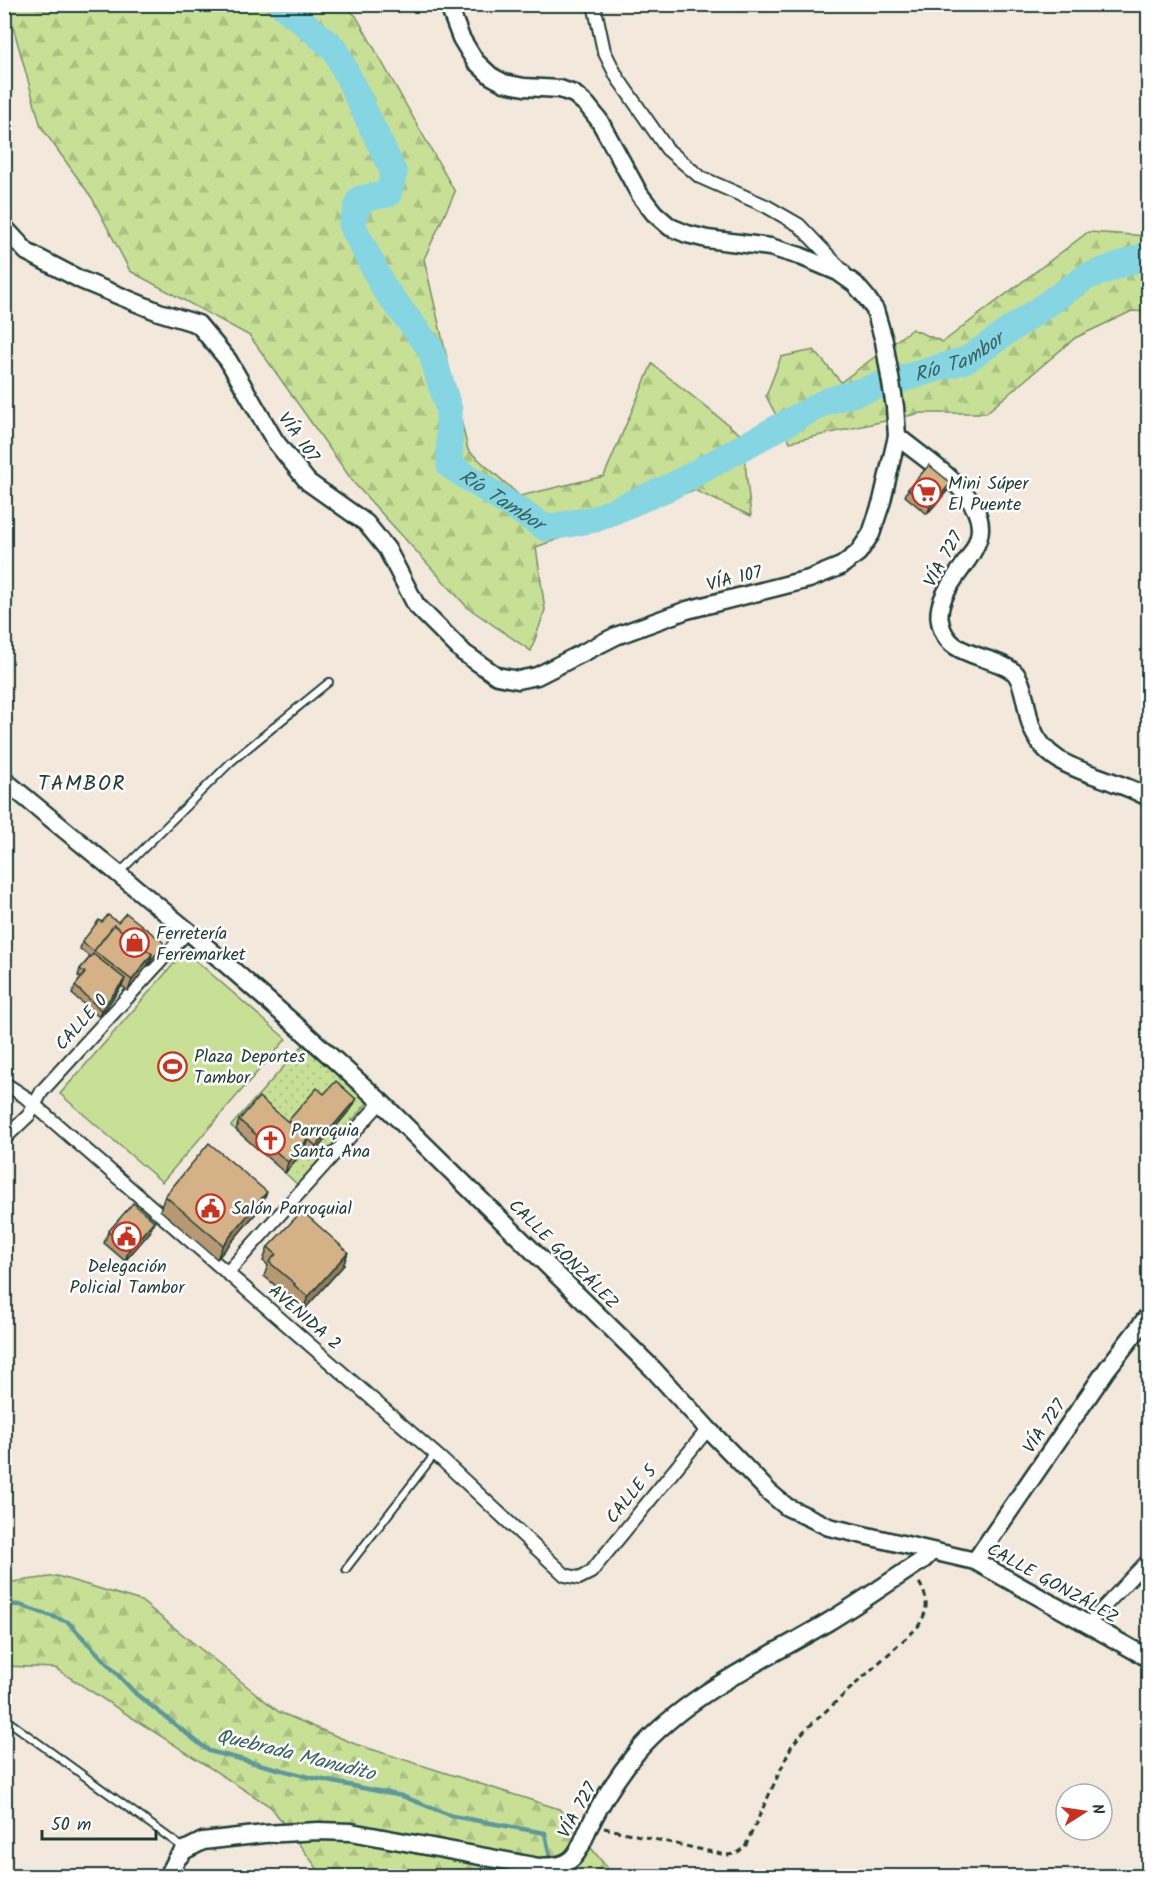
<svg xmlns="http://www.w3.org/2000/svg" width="1153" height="1881" viewBox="0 0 1153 1881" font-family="Kalam,sans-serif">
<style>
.grass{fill:url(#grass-dots);stroke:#748e65;stroke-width:1.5}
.forest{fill:url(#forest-firs);stroke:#748e65;stroke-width:1.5}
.pitch{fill:#c8e096;stroke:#748e65;stroke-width:1.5}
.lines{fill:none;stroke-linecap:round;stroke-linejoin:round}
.stream{stroke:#5d989d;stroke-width:4.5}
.river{stroke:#86d5e3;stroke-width:27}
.lane-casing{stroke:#1f3d34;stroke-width:10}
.street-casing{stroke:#1f3d34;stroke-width:16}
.secondary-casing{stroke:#1f3d34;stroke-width:21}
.path{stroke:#1f3d34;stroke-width:3;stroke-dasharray:6 4.5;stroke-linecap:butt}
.lane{stroke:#fff;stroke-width:6}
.street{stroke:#fff;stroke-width:12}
.secondary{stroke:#fff;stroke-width:16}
.wall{fill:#b69873;stroke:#1f3d34;stroke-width:1.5}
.shaded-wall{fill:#947c5e;stroke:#1f3d34;stroke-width:1.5}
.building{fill:#d4b186;stroke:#1f3d34;stroke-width:1.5}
.labels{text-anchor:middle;stroke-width:5;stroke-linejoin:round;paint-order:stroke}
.street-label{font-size:18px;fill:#1f3d34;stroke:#fff}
.poi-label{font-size:18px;fill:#1f3d34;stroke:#fff;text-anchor:start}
.water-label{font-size:20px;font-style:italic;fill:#396360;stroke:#fff}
.quarter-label{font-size:21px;letter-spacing:1.5px;fill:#1f3d34;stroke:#fff}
</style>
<defs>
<pattern id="grass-dots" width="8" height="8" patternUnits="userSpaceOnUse" patternTransform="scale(1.5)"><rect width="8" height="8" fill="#c8e096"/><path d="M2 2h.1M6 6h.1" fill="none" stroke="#abc182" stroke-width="1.8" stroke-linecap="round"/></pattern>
<pattern id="forest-firs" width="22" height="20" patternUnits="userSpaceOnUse" patternTransform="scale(1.5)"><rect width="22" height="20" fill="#c8e096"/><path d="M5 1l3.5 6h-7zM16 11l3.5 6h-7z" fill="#abc182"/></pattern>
</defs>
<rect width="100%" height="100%" fill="#f2e8db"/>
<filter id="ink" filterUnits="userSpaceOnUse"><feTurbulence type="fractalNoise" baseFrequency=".0167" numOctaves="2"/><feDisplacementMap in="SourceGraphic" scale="12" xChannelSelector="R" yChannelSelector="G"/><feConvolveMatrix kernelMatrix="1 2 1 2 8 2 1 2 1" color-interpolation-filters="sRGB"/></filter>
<g filter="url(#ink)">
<!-- grass -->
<polygon class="grass" points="303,1045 368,1102 298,1185 285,1173 304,1149 255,1108 236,1130 231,1126"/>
<!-- forest -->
<g class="forest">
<polygon points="7,5 343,5 356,16 455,192 424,259 468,450 520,496 604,476 652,364 742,436 751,516 694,490 536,547 545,610 531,651 467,607 354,483 250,336 130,271 92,198 41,127"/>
<polygon points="1088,232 1148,236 1148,312 1132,311 1075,338 986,413 921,413 790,442 766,396 781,357 814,350 841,382 912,329 943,342"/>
<polygon points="57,1576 141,1601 279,1712 355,1744 559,1809 614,1876 323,1876 271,1807 55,1668 5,1666 5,1583"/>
</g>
<!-- pitch -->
<polygon class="pitch" points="185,951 286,1039 162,1182 60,1094"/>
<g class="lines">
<!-- stream -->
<polyline class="stream" points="4,1604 20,1605 68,1622 136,1694 209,1751 309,1777 402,1796 452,1816 545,1833 551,1862"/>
<!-- river -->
<path class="river" id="s1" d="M281 4 335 49 394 173 388 194 360 199 352 225 384 288 430 348 449 410 450 466 546 528 595 519 672 486 825 402 968 359 1086 277 1148 255"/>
<defs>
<g id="lane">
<polyline points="120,872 231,762 329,682"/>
<polyline points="346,1569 435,1454"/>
<polyline points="4,1718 185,1849"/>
</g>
<g id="street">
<polyline points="594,4 604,51 617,77 667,149 700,177 766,206 799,225 844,272"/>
<polyline points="4,1083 24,1096 440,1458 565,1575 579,1578 591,1572 708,1429"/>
<polyline points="4,1139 29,1115 42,1091 188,931"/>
<polyline points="227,1273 381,1102"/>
<polyline points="1088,1624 1148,1560"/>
</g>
<g id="secondary">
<polyline points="4,227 27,252 81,280 159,312 198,324 228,360 275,441 308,482 366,523 387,549 416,605 464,653 497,676 518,680 537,676 616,636 687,610 809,579 841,566 858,553 871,534 882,501 897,436 895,407 884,341 875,310 866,297 855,284 838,272 800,256 770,247 707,239 687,234 670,227 654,213 640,195 599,120 587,105 574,94 560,89 524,87 504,83 491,76 475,61 461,38 448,4"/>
<path d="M897 436C922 458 989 496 979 536 975 552 963 566 954 579 946 591 937 606 940 621 946 659 990 653 1014 672 1025 682 1026 713 1032 728 1046 764 1083 770 1115 783 1127 787 1138 792 1148 797"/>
<polyline points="4,780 188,931 306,1034 381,1102 653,1369 708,1429 769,1492 787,1507 829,1527 975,1561 1148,1658"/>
<polyline points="975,1561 1107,1369 1148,1316"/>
<path d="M168 1876 177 1859 185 1850 203 1841 264 1834 318 1831 351 1832 539 1867C550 1866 561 1867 570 1860 581 1852 584 1836 590 1825 603 1799 619 1774 637 1752 688 1693 763 1661 828 1622 861 1602 892 1580 923 1560L931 1552"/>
</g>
</defs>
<!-- lane casing -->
<use href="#lane" class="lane-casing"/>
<!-- street casing -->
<use href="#street" class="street-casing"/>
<!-- secondary casing -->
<use href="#secondary" class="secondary-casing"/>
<!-- path -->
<path class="path" d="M604 1828 726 1855 735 1854 745 1847 792 1745 804 1731 917 1628C929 1611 929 1598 918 1581"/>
<!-- lane -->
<use href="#lane" class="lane"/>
<!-- street -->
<use href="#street" class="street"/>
<!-- secondary -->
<use href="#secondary" class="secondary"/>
</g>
<!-- wall -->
<g class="wall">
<polygon points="908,489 948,490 927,514 905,496"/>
<polygon points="102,922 118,922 163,947 160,954 149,966 148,965 128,991 122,986 99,1017 72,994 75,986 81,978 78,976 80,969 90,957 80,949 82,942"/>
<polygon points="324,1094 356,1099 353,1106 313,1154 305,1147 304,1150 285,1173 236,1130 239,1120 288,1122"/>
<polygon points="165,1196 262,1206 217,1259 160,1210"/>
<polygon points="108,1232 150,1232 125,1261 104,1243"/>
<polygon points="268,1247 348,1252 343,1266 302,1312 288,1299 289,1297 264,1276 268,1265 263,1261"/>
</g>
<!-- shaded-wall -->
<g class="shaded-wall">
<polygon points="951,483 948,490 927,514 930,507"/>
<polygon points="163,947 160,954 149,966 152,959"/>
<polygon points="152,954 148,965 128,991 132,980"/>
<polygon points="125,979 122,986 99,1017 101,1010"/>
<polygon points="356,1099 353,1106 313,1154 316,1146"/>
<polygon points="308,1139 304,1150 285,1173 288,1162"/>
<polygon points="267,1192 262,1206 217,1259 223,1245"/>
<polygon points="154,1221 150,1232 125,1261 129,1250"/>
<polygon points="348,1252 343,1266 302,1312 308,1297"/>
</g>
<!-- building -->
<g class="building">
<polygon points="929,465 951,483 930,507 908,489"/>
<polygon points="126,913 163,942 163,947 152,959 151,958 152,954 114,925 94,951 95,952 82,942 99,920 102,922 108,915 118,922"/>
<polygon points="114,925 152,954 132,980 94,951"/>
<polygon points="93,954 125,979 101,1010 75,986 85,973 80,969"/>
<polygon points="336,1081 356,1099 316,1146 288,1121 317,1088 324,1094"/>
<polygon points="259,1097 308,1139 288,1162 239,1120"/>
<polygon points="209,1143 267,1192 223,1245 165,1196"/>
<polygon points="133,1203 154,1221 129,1250 108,1232"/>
<polygon points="302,1211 348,1252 308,1297 294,1285 295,1284 269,1262 276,1254 268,1247"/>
</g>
</g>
<!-- icons -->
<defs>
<symbol id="supermarket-ring" viewBox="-11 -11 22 22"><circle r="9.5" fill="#fff" stroke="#c8321e" stroke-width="1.5"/><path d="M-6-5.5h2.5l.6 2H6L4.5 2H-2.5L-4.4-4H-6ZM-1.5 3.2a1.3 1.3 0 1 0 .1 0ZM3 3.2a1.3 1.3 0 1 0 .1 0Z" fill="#c8321e"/></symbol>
<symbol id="shop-ring" viewBox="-11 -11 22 22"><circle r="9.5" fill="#fff" stroke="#c8321e" stroke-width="1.5"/><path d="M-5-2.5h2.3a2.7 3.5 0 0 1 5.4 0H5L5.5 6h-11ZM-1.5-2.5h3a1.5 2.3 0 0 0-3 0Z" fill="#c8321e"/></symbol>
<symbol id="stadium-ring" viewBox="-11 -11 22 22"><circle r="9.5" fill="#fff" stroke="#c8321e" stroke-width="1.5"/><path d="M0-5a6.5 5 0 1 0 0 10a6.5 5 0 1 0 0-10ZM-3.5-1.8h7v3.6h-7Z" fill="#c8321e"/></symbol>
<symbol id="church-ring" viewBox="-11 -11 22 22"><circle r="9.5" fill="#fff" stroke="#c8321e" stroke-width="1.5"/><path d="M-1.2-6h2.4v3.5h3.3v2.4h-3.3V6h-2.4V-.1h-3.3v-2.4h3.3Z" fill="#c8321e"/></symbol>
<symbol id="civic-ring" viewBox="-11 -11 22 22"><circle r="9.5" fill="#fff" stroke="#c8321e" stroke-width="1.5"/><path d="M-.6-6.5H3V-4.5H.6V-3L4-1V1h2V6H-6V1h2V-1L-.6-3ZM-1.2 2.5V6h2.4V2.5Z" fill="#c8321e"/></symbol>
</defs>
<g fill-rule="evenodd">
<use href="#supermarket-ring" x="910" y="476" width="33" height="33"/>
<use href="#shop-ring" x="118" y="926" width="33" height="33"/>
<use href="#stadium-ring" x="156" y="1050" width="33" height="33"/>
<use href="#church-ring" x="254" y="1124" width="33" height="33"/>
<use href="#civic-ring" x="194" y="1192" width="33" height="33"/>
<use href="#civic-ring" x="110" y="1220" width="33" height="33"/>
</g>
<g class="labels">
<!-- street labels -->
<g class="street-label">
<text transform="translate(299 437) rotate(54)" y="6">VÍA 107</text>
<text transform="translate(943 559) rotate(-61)" y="6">VÍA 727</text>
<text transform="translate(734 578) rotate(-14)" y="6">VÍA 107</text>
<text transform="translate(81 1022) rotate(-48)" y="6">CALLE 0</text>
<text transform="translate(564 1254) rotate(45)" y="6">CALLE GONZÁLEZ</text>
<text transform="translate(305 1317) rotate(41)" y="6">AVENIDA 2</text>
<text transform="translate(1044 1426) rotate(-56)" y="6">VÍA 727</text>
<text transform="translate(631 1494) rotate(-51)" y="6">CALLE 5</text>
<text transform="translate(1053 1583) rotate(29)" y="6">CALLE GONZÁLEZ</text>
<text transform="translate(577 1810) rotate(-61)" y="6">VÍA 727</text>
</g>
<!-- poi labels -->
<g class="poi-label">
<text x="948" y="489">Mini Súper<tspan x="948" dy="21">El Puente</tspan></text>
<text x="156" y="939">Ferretería<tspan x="156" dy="21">Ferremarket</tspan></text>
<text x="194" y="1062">Plaza Deportes<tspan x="194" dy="21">Tambor</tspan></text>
<text x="291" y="1136">Parroquia<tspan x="291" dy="21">Santa Ana</tspan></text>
<text x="232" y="1214">Salón Parroquial</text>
<text x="127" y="1272" text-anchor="middle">Delegación<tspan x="127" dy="21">Policial Tambor</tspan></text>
</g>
<!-- water labels -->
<g class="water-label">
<text dy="7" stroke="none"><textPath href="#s1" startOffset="1116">Río Tambor</textPath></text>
<text dy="7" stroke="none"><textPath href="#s1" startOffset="614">Río Tambor</textPath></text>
<text transform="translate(296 1754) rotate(14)" y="7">Quebrada Manudito</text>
</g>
<!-- quarter labels -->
<g class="quarter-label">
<text x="82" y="790">TAMBOR</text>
</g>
</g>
<!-- margin -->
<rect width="1153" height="1881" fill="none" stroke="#fff" stroke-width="24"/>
<rect x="12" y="12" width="1129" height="1857" fill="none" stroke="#1f3d34" stroke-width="2" filter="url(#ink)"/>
<!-- north arrow -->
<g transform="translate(1084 1812) rotate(78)"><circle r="28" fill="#ffffff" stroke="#a5b1ae" stroke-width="1.5"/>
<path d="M0-4.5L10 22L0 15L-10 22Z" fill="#c8321e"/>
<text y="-9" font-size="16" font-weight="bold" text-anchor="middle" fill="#1f3d34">N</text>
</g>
<!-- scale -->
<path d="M42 1830v9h114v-9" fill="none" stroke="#1f3d34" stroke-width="3"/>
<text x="51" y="1830" font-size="18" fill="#1f3d34" stroke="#ffffff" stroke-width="4.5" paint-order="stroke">50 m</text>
</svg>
